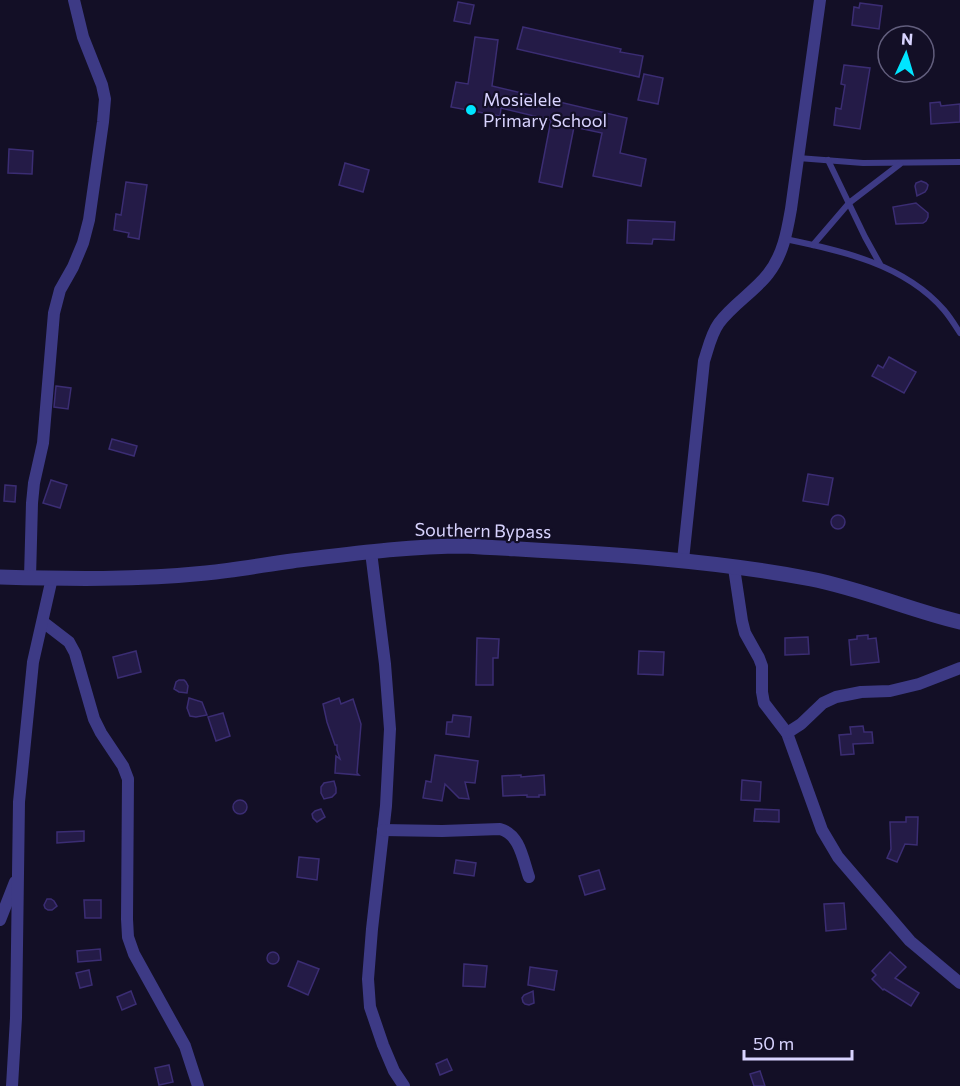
<svg xmlns="http://www.w3.org/2000/svg" width="960" height="1086" viewBox="0 0 960 1086" font-family="Commissioner,sans-serif">
<style>
.building{fill:#241b47;stroke:#3b2d73;stroke-width:1.5}
.lines{fill:none;stroke-linecap:round;stroke-linejoin:round}
.service{stroke:#3d3a85;stroke-width:6}
.minor{stroke:#3d3a85;stroke-width:12}
.tertiary{stroke:#3d3a85;stroke-width:15}
.poi-dot{fill:#00e5ff;stroke:#130f26;stroke-width:2}
.labels{text-anchor:middle;stroke-width:4.5;stroke-linejoin:round;paint-order:stroke}
.poi-label{font-size:18px;fill:#d9d4ff;stroke:#130f26;text-anchor:start}
.street-label{font-size:18px;fill:#d9d4ff;stroke:#130f26}
</style>
<rect width="100%" height="100%" fill="#130f26"/>
<!-- building -->
<g class="building">
<polygon points="458,2 474,5 470,24 454,21"/>
<polygon points="860,3 882,6 879,29 852,25 854,7 859,8"/>
<polygon points="523,27 621,49 620,52 643,56 639,77 517,49"/>
<polygon points="475,37 498,40 492,86 627,118 620,153 646,159 641,186 593,176 602,133 574,127 562,187 539,182 551,120 501,108 500,116 451,107 456,82 468,84"/>
<polygon points="844,65 870,68 860,129 834,125 836,108 841,109 845,85 841,84"/>
<polygon points="644,74 663,78 658,104 638,100"/>
<polygon points="940,102 941,106 960,104 960,122 931,124 930,103"/>
<polygon points="9,149 33,151 32,174 8,173"/>
<polygon points="345,163 369,170 363,192 339,185"/>
<polygon points="921,181 926,183 928,185 927,189 925,192 917,196 915,186 916,183"/>
<polygon points="126,182 147,185 139,239 128,237 129,233 114,230 116,214 121,215"/>
<polygon points="916,203 928,213 928,217 926,221 923,223 896,224 893,207"/>
<polygon points="628,220 675,222 674,240 653,239 652,244 627,243"/>
<polygon points="889,357 916,372 904,393 872,376 878,365 883,368"/>
<polygon points="56,386 71,388 68,409 54,407"/>
<polygon points="112,439 137,446 134,456 109,449"/>
<polygon points="808,474 833,478 828,505 803,501"/>
<polygon points="51,480 67,485 60,508 43,503"/>
<polygon points="5,485 16,486 15,502 4,501"/>
<circle cx="838" cy="522" r="7"/>
<polygon points="868,635 868,639 876,638 879,662 851,665 849,640 857,639 857,636"/>
<polygon points="808,637 809,654 785,655 785,638"/>
<polygon points="477,638 499,639 498,658 493,658 493,685 476,685"/>
<polygon points="136,651 141,672 118,678 113,657"/>
<polygon points="639,651 664,652 663,675 638,674"/>
<polygon points="179,680 184,680 186,682 188,686 187,693 179,692 174,689 176,682"/>
<polygon points="189,698 202,702 207,715 196,717 190,716 187,708"/>
<polygon points="339,698 341,704 353,699 361,724 357,773 359,775 335,773 336,756 340,759 337,750 337,745 335,745 327,722 323,704"/>
<polygon points="223,713 230,736 216,741 208,717"/>
<polygon points="453,715 471,717 469,737 446,734 447,722 452,722"/>
<polygon points="863,726 864,732 872,732 873,743 853,744 854,754 841,755 839,735 851,734 850,727"/>
<polygon points="435,755 478,761 475,783 465,782 469,799 459,798 445,784 442,801 423,798 426,781 431,782"/>
<polygon points="521,775 521,777 544,775 545,795 539,795 539,797 527,797 527,795 503,796 502,776"/>
<polygon points="742,780 761,782 760,801 741,800"/>
<polygon points="334,781 336,788 336,793 332,797 324,799 321,793 321,787 324,783"/>
<circle cx="240" cy="807" r="7"/>
<polygon points="321,809 325,817 317,822 313,818 312,814 315,811"/>
<polygon points="755,809 779,810 779,822 754,821"/>
<polygon points="906,817 918,817 917,845 905,844 897,862 887,858 891,849 890,822 906,822"/>
<polygon points="84,831 84,841 57,843 57,832"/>
<polygon points="299,857 319,859 317,880 297,877"/>
<polygon points="456,860 476,863 474,876 454,873"/>
<polygon points="599,870 605,889 585,895 579,876"/>
<polygon points="47,899 51,899 54,901 57,906 52,910 48,910 45,908 44,905"/>
<polygon points="84,900 101,900 101,918 85,918"/>
<polygon points="844,903 846,929 826,931 824,904"/>
<polygon points="100,949 101,960 78,962 77,951"/>
<polygon points="890,952 906,967 895,978 919,993 911,1006 884,989 883,990 872,979 876,975 872,971"/>
<circle cx="273" cy="958" r="6"/>
<polygon points="298,961 319,969 308,995 288,986"/>
<polygon points="464,964 487,966 485,987 463,986"/>
<polygon points="530,967 557,971 554,990 528,985"/>
<polygon points="89,970 92,985 80,988 76,973"/>
<polygon points="131,991 136,1004 122,1010 117,997"/>
<polygon points="533,991 534,1003 529,1005 525,1004 523,1002 522,998 524,995"/>
<polygon points="447,1059 452,1070 440,1075 436,1064"/>
<polygon points="169,1065 173,1082 159,1085 155,1068"/>
<polygon points="760,1071 765,1086 754,1086 750,1074"/>
</g>
<g class="lines">
<!-- service -->
<g class="service">
<polyline points="798,158 863,163 960,162"/>
<polyline points="828,160 865,237 880,264"/>
<path d="M785 239C842 251 904 264 944 310 950 317 955 325 960 333"/>
<polyline points="813,245 849,203 900,164"/>
</g>
<!-- minor -->
<g class="minor">
<polyline points="371,552 385,664 390,729 386,806 372,929 368,979 370,1007 383,1045 394,1071 404,1086"/>
<path d="M683 560 704 361C708 349 711 334 719 323 732 305 755 291 768 274 783 255 787 232 791 209L820 0"/>
<polyline points="734,568 742,621 745,633 759,658 762,666 762,692 764,703 787,733 822,830 838,857 910,941 960,983"/>
<polyline points="30,578 32,503 34,483 43,443 54,313 60,290 73,267 83,243 89,220 103,122 105,99 102,85 83,37 74,0"/>
<polyline points="43,622 69,642 75,653 94,719 101,733 123,766 128,779 127,919 128,937 134,954 185,1046 198,1086"/>
<polyline points="787,733 801,724 823,703 836,697 861,692 890,691 919,684 960,668"/>
<path d="M383 830 442 831 500 829C520 834 523 860 529 877"/>
<polyline points="0,920 15,882"/>
<polyline points="12,1086 16,1018 19,802 33,662 52,578"/>
</g>
<!-- tertiary -->
<path class="tertiary" d="M0 577C68 579 138 580 206 573 235 570 263 565 292 561 350 554 407 546 465 546 581 553 697 557 811 579 862 589 910 610 960 622"/>
</g>
<!-- markers -->
<circle class="poi-dot" cx="471" cy="110" r="6"/>
<g class="labels">
<!-- poi labels -->
<g class="poi-label">
<text x="483" y="106">Mosielele<tspan x="483" dy="21">Primary School</tspan></text>
</g>
<!-- street labels -->
<g class="street-label">
<text transform="translate(483 531) rotate(1)" y="6">Southern Bypass</text>
</g>
</g>
<!-- north arrow -->
<g transform="translate(906 54) rotate(4)"><circle r="28" fill="#130f26" stroke="#625e7d" stroke-width="1.5"/>
<path d="M0-4.5L10 22L0 15L-10 22Z" fill="#00e5ff"/>
<text y="-9" font-size="16" font-weight="bold" text-anchor="middle" fill="#d9d4ff">N</text>
</g>
<!-- scale -->
<path d="M744 1050v9h108v-9" fill="none" stroke="#d9d4ff" stroke-width="3"/>
<text x="753" y="1050" font-size="18" fill="#d9d4ff" stroke="#130f26" stroke-width="4.5" paint-order="stroke">50 m</text>
</svg>
